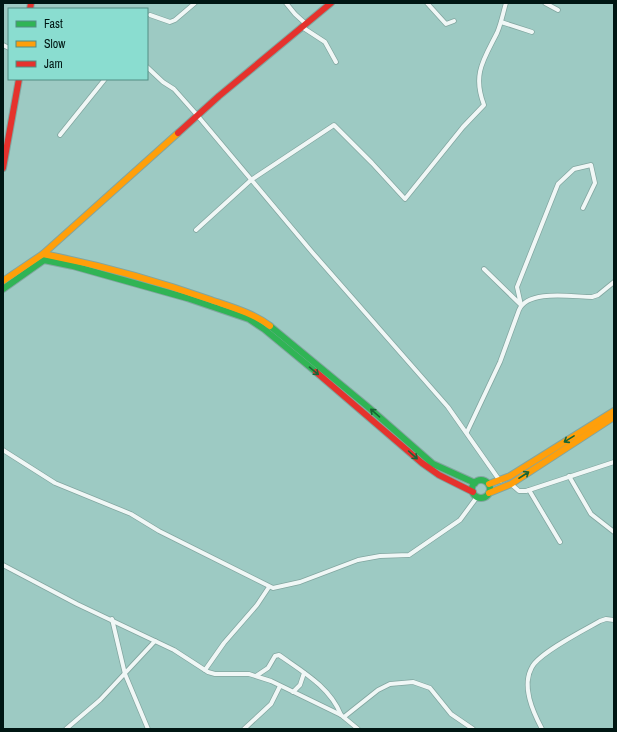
<svg xmlns="http://www.w3.org/2000/svg" width="617" height="732" viewBox="0 0 617 732" font-family="'Archivo Narrow',sans-serif">
<style>
.lines{fill:none;stroke-linecap:round;stroke-linejoin:round}
.street-casing{stroke:#82a6a0;stroke-width:5.5}
.fast-casing{stroke:#82a6a0;stroke-width:8}
.slow-casing{stroke:#82a6a0;stroke-width:8}
.jam-casing{stroke:#82a6a0;stroke-width:8}
.street{stroke:#f0f7f6;stroke-width:4}
.fast{stroke:#30b455;stroke-width:6}
.slow{stroke:#ff9f0a;stroke-width:6}
.jam{stroke:#e5322d;stroke-width:6}
.oneway{stroke:#186534}
</style>
<rect width="100%" height="100%" fill="#9dcac3"/>
<g class="lines">
<defs>
<g id="street">
<polyline points="286,3 295,14 306,24"/>
<polyline points="427,3 446,24 454,21"/>
<polyline points="545,3 558,10"/>
<polyline points="150,15 170,22 175,20 195,3"/>
<polyline points="501,22 532,32"/>
<polyline points="302,27 325,42 336,62"/>
<polyline points="3,45 9,48"/>
<polyline points="147,67 163,82 174,89 197,115 312,252 448,407 500,481"/>
<polyline points="60,135 105,79"/>
<path d="M196 230 251 180 334 125 372 163 405 199 463 127 484 105C472 74 484 59 497 33 501 24 503 13 506 3"/>
<polyline points="484,269 521,305 517,287 558,184 574,169 591,165 595,183 583,208"/>
<path d="M467 432 500 362 519 310C528 289 573 297 592 297L598 295 614 282"/>
<polyline points="3,450 55,483 131,514 159,531 273,588 300,582 358,560 380,556 409,555 460,520 477,497"/>
<polyline points="569,476 591,514 614,532"/>
<polyline points="511,484 519,491 526,491 614,462"/>
<polyline points="529,490 560,542"/>
<polyline points="3,565 77,604 174,650 208,672 215,674 249,674 271,681 341,715 358,729"/>
<polyline points="112,619 125,674 148,729"/>
<polyline points="205,670 224,643 257,605 269,587"/>
<path d="M256 676 268 668 275 656 279 655C303 672 330 687 341 715"/>
<polyline points="293,692 300,685 304,673"/>
<polyline points="344,717 378,690 390,684 413,682 430,688 451,714 473,729"/>
<polyline points="66,729 100,700 155,641"/>
<polyline points="244,729 271,704 280,686"/>
<path d="M542 729C533 712 521 686 532 667 539 653 584 630 600 621L606 619 614 620"/>
</g>
<g id="fast">
<polyline points="3,289 44,260 73,266 187,298 249,319 264,329 316,372"/>
<polyline points="270,326 368,407 433,464 475,483"/>
<circle cx="481" cy="489" r="9"/>
</g>
<g id="slow">
<polyline points="43,254 178,133"/>
<path d="M3 281 43 254C100 265 157 281 211 300 231 307 253 313 270 326"/>
<polyline points="489,484 510,476 614,411"/>
<polyline points="489,493 511,484 614,417"/>
</g>
<g id="jam">
<polyline points="30,9 31,3"/>
<polyline points="178,133 219,96 331,3"/>
<polyline points="3,168 19,79"/>
<polyline points="316,372 422,463 439,475 473,492"/>
</g>
</defs>
<!-- street casing -->
<use href="#street" class="street-casing"/>
<!-- fast casing -->
<use href="#fast" class="fast-casing"/>
<!-- slow casing -->
<use href="#slow" class="slow-casing"/>
<!-- jam casing -->
<use href="#jam" class="jam-casing"/>
<!-- street -->
<use href="#street" class="street"/>
<!-- fast -->
<use href="#fast" class="fast"/>
<!-- slow -->
<use href="#slow" class="slow"/>
<!-- jam -->
<use href="#jam" class="jam"/>
</g>
<!-- one-way arrows -->
<defs><path id="oneway-shaft" d="M-6 0H5M1.5-3L5.5 0L1.5 3" fill="none" stroke-width="1.6" stroke-linecap="round" stroke-linejoin="round"/></defs>
<g class="oneway">
<use href="#oneway-shaft" transform="translate(314 371) rotate(40)"/>
<use href="#oneway-shaft" transform="translate(375 413) rotate(-139)"/>
<use href="#oneway-shaft" transform="translate(569 439) rotate(148)"/>
<use href="#oneway-shaft" transform="translate(413 455) rotate(42)"/>
<use href="#oneway-shaft" transform="translate(524 475) rotate(-33)"/>
</g>
<!-- border -->
<rect width="617" height="732" fill="none" stroke="#001613" stroke-width="8"/>
<!-- legend -->
<rect x="8" y="8" width="140" height="72" fill="#8addd0" stroke="#538d84"/>
<rect x="16" y="21" width="20" height="6" fill="#30b455" stroke="#538d84"/>
<text x="44" y="28" font-size="12" fill="#001613">Fast</text>
<rect x="16" y="41" width="20" height="6" fill="#ff9f0a" stroke="#538d84"/>
<text x="44" y="48" font-size="12" fill="#001613">Slow</text>
<rect x="16" y="61" width="20" height="6" fill="#e5322d" stroke="#538d84"/>
<text x="44" y="68" font-size="12" fill="#001613">Jam</text>
</svg>
